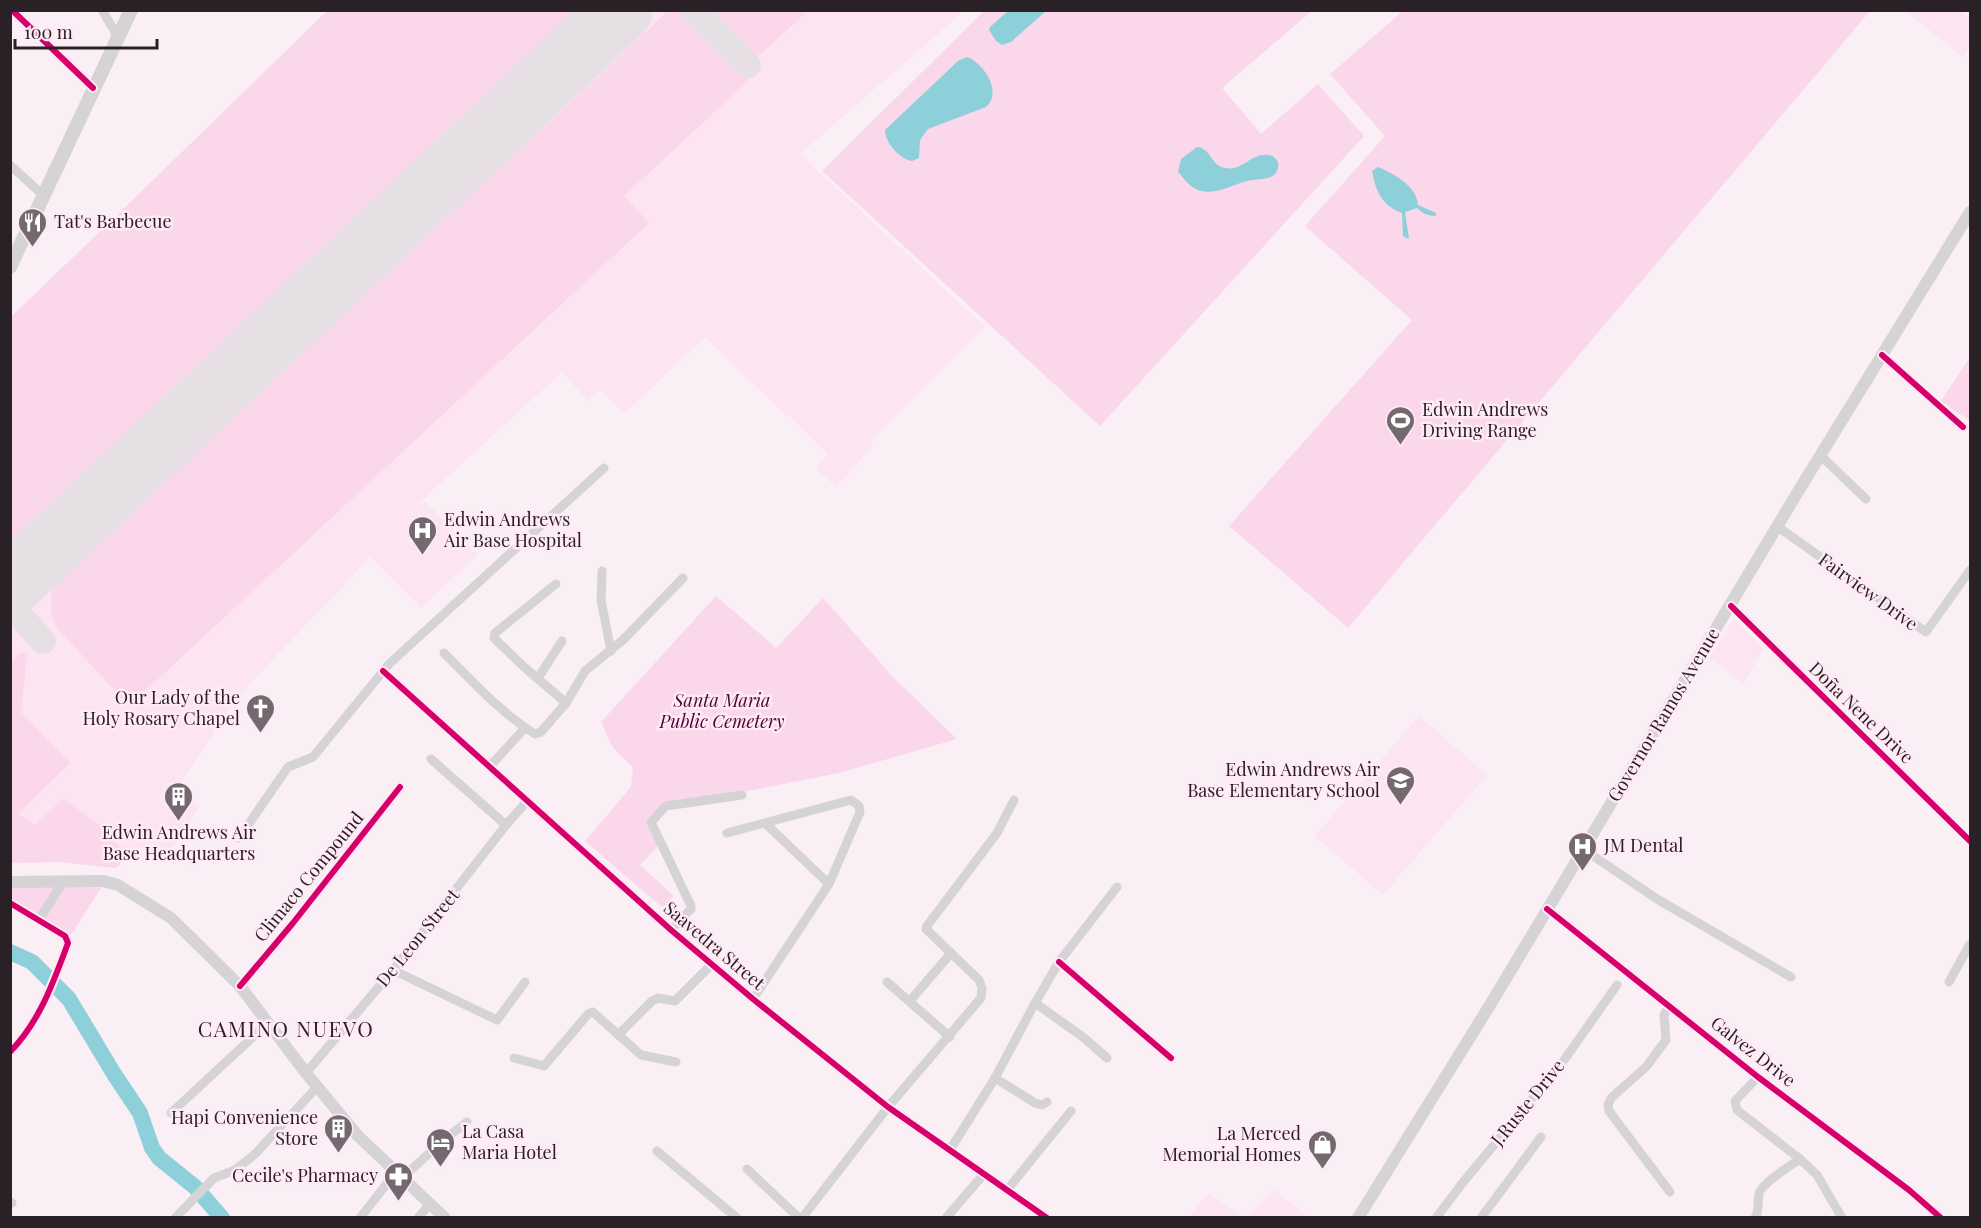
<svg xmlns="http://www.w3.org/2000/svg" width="1981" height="1228" viewBox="0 0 1981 1228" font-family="'Playfair Display',serif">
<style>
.built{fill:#fce4f1}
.green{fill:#fad7ea}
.water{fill:#8ed0d9}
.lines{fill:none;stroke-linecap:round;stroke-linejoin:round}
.river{stroke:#8ed0d9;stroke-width:16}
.taxiway{stroke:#e6e0e4;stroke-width:26}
.runway{stroke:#e6e0e4;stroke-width:64}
.minor{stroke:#d5d3d5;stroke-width:9}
.secondary{stroke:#d5d3d5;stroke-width:12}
.primary{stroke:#d5d3d5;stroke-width:14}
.cycleway-casing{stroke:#ffeaf5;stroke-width:10}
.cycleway{stroke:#d6006c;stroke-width:6}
.labels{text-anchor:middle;stroke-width:5;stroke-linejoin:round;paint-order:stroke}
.poi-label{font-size:18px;fill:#2a2126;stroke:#ffeaf5;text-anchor:start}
.street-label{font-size:18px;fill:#2a2126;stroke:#ffeaf5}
.park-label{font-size:18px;font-style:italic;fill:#510039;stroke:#ffeaf5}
.quarter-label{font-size:21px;letter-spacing:1.5px;fill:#2a2126;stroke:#ffeaf5}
</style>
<rect width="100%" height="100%" fill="#faeff5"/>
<!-- built -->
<g class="built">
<polygon points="328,11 964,11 800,154 985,327 871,441 874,444 836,487 816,468 828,454 788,414 786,416 705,337 624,414 601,390 588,401 562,372 431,492 397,527 425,501 477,555 421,608 370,556 342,588 251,682 220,722 176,792 199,807 164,862 140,847 134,856 131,854 116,868 61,862 11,863 11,317 112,220"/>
<polygon points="1906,11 1961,11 1970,18 1970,48 1963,57"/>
<polygon points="1734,619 1764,649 1743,683 1709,658"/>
<polygon points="1419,716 1487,775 1383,895 1315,836"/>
<polygon points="1273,1190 1274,1190 1308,1217 1246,1217"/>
<polygon points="1209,1193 1241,1217 1189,1217"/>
</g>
<!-- green -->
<g class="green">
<polygon points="328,10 579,11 11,547 11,317 112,220"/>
<path d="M668 11H684L749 80 624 196 649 223 129 706 57 628C50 616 50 602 52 588Z"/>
<polygon points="705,11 808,11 761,54 751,55 747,53"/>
<polygon points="984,11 1312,11 1222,88 1261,134 1318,84 1364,136 1100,426 822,171"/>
<polygon points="1403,11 1870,11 1348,628 1229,526 1412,320 1305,226 1385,136 1330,74"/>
<polygon points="1970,357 1970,421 1941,401"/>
<polygon points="716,596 776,648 823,598 893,677 957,739 839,773 733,794 665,802 648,822 659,845 640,865 674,896 662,907 585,841 631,787 633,767 613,748 601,722"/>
<polygon points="22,652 27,655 21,712 70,763 18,814 35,825 63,799 108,831 105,837 131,854 116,868 61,862 11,863 11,661"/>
<polygon points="58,885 37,917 11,900 10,887"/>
<polygon points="64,886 101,888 71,935 42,920"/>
</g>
<!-- water -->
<g class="water">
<polygon points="1008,11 1008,10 1046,11 1011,42 1002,45 996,41 989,30 990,27"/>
<path d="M967 57C984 63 1003 93 986 107L928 129 920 140 919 158 912 161C900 159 885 143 885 130L958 61Z"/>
<path d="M1197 147C1211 148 1211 166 1225 168 1243 172 1254 149 1272 156 1274 157 1277 160 1278 162 1279 167 1277 172 1274 175 1267 180 1255 179 1247 181 1232 185 1214 196 1198 190 1189 187 1184 178 1178 172L1181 159Z"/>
<path d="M1378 167C1394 174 1417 186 1418 205L1436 213V216C1428 216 1422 213 1417 208L1405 212 1409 239 1403 236 1402 213C1381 205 1376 191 1372 171Z"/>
</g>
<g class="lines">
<!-- river -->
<polyline class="river" points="10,952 32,962 69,999 114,1074 140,1113 152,1148 159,1158 195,1187 222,1218"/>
<!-- taxiway -->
<g class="taxiway">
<polyline points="694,10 748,65"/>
<polyline points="10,605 43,641"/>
</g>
<!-- runway -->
<polyline class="runway" points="10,585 621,10"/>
<!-- minor -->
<g class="minor">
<polyline points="12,10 93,88"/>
<polyline points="102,10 118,37"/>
<polyline points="10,165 44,196"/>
<polyline points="1882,355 1963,427"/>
<polyline points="1821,456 1866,499"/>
<polyline points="1778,527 1926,632 1970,570"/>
<polyline points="602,571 601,600 611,651"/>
<polyline points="556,584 495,633 494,638 523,666 566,703"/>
<polyline points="1731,606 1970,841"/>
<path d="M444 653C472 681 501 713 535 734L541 732 566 703 585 671 624 639 683 578"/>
<polyline points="383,671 671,930 753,999 888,1107 1047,1218"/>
<polyline points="538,678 562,641"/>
<polyline points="431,759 506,825"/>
<polyline points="490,766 525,728"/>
<polyline points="766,824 829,884"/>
<polyline points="727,833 851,800 859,806 860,812 829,884 753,999"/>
<polyline points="239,838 288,767 313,757 389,664 604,468"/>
<polyline points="1583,849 1657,899 1791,977"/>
<path d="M10 903 65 936 68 943C53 983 40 1021 10 1052"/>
<polyline points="1547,909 1758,1077 1909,1190 1941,1218"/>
<polyline points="39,920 64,880"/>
<polyline points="671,930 691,909 691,906 651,822 666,806 742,795"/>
<polyline points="1059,962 1171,1058"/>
<polyline points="393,970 497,1020 525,982"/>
<polyline points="887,982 950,1037"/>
<polyline points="1949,982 1970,944"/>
<polyline points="240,986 293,923 400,787"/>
<polyline points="910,1001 951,953"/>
<polyline points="1035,1003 1083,1037 1107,1058"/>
<polyline points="1669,1006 1664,1015 1666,1040 1646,1067 1611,1098 1608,1105 1609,1111 1670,1192"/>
<polyline points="618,1035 652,1001 658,998 675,1001 712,964"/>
<polyline points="514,1058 544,1066 588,1014 593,1012 641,1055 676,1062"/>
<polyline points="306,1073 393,970 506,825 527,801"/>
<polyline points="1758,1077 1735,1101 1737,1110 1800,1159 1817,1175 1842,1218"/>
<polyline points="995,1078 1035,1103 1042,1105 1047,1102"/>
<polyline points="171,1113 269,1022"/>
<polyline points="950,1150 995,1078 1035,1003 1059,962 1117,887"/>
<polyline points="657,1151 737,1218"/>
<polyline points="747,1169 799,1218"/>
<polyline points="402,1178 445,1139 467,1122"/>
<polyline points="1007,1190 1071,1111"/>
<polyline points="10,1202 12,1203"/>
<polyline points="175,1218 214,1178 235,1170 255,1154 317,1087"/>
<polyline points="360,1218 396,1172"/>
<polyline points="418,1218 430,1204"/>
<polyline points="802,1218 888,1107 981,998 982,988 979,980 926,929 927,926 997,833 1014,800"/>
<polyline points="946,1218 983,1175"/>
<polyline points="1436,1218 1464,1181 1562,1063 1617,985"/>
<polyline points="1481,1218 1541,1137"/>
<path d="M1755 1218C1760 1209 1757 1203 1759 1194 1761 1184 1791 1165 1800 1159"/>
</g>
<!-- secondary -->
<g class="secondary">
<polyline points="10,882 103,881 118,885 171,918 240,986 306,1073 358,1136 445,1218"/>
<polyline points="1358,1218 1490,1005 1799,490 1970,212"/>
</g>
<!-- primary -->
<polyline class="primary" points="10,267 131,10"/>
<defs>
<g id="cycleway">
<polyline points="12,10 93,88"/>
<polyline points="1882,355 1963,427"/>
<polyline points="1731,606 1970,841"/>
<polyline points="383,671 671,930 753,999 888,1107 1047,1218"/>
<path d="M10 903 65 936 68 943C53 983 40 1021 10 1052"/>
<polyline points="1547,909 1758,1077 1909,1190 1941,1218"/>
<polyline points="1059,962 1171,1058"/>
<polyline points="240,986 293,923 400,787"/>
</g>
</defs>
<!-- cycleway casing -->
<use href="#cycleway" class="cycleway-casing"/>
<!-- cycleway -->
<use href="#cycleway" class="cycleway"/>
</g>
<!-- icons -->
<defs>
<symbol id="restaurant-pin" viewBox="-11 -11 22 30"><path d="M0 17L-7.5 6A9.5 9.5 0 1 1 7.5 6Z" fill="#73696e" stroke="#ffeaf5"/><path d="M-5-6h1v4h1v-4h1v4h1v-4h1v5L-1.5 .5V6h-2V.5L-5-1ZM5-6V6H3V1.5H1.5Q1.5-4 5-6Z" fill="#fff"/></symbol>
<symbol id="stadium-pin" viewBox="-11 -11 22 30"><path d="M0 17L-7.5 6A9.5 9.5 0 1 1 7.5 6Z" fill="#73696e" stroke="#ffeaf5"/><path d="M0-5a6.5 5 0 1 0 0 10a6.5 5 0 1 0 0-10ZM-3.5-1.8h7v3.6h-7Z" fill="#fff"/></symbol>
<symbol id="hospital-pin" viewBox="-11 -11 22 30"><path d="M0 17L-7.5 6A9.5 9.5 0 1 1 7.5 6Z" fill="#73696e" stroke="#ffeaf5"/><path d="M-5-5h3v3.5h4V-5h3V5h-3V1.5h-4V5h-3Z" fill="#fff"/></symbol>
<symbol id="church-pin" viewBox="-11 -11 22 30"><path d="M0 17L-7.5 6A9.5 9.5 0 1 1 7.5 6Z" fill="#73696e" stroke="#ffeaf5"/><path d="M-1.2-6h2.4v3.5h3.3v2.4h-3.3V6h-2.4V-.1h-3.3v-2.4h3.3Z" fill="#fff"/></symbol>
<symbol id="school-pin" viewBox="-11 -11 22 30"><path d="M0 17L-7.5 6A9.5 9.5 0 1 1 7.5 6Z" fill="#73696e" stroke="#ffeaf5"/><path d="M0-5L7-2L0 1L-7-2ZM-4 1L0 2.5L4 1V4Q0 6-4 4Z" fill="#fff"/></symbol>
<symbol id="building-pin" viewBox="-11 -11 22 30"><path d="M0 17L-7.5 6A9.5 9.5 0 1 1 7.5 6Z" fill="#73696e" stroke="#ffeaf5"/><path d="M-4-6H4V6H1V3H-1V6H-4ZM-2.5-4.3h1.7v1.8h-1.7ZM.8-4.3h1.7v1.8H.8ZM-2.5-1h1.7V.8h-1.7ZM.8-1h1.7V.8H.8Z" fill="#fff"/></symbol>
<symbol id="hotel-pin" viewBox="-11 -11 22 30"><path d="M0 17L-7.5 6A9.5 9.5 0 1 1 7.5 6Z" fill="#73696e" stroke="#ffeaf5"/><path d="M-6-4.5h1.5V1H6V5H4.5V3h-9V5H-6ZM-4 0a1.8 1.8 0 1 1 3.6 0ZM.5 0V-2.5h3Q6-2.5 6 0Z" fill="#fff"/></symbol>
<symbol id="shop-pin" viewBox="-11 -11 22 30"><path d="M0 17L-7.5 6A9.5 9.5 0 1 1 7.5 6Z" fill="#73696e" stroke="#ffeaf5"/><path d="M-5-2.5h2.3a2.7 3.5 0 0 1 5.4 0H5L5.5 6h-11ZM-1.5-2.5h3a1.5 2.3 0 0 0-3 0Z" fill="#fff"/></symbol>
<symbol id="pharmacy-pin" viewBox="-11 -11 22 30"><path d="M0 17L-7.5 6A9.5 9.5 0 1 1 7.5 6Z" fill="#73696e" stroke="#ffeaf5"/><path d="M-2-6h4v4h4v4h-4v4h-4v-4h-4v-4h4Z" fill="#fff"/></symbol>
</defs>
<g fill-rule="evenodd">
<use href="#restaurant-pin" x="16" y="206" width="33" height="45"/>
<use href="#stadium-pin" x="1384" y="404" width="33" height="45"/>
<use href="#hospital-pin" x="406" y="514" width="33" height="45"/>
<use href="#church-pin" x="244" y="692" width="33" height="45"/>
<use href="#school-pin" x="1384" y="764" width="33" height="45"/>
<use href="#building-pin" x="162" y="780" width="33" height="45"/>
<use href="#hospital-pin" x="1566" y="830" width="33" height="45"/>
<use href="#building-pin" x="322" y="1112" width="33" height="45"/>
<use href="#hotel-pin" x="424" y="1126" width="33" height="45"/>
<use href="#shop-pin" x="1306" y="1128" width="33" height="45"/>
<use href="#pharmacy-pin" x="382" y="1160" width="33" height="45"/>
</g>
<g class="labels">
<!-- poi labels -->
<g class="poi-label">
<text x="54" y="228">Tat's Barbecue</text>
<text x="1422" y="416">Edwin Andrews<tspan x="1422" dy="21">Driving Range</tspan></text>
<text x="444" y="526">Edwin Andrews<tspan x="444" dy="21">Air Base Hospital</tspan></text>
<text x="240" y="704" text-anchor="end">Our Lady of the<tspan x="240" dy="21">Holy Rosary Chapel</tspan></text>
<text x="1380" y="776" text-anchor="end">Edwin Andrews Air<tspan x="1380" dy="21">Base Elementary School</tspan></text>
<text x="179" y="839" text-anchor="middle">Edwin Andrews Air<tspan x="179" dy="21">Base Headquarters</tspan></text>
<text x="1604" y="852">JM Dental</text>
<text x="318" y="1124" text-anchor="end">Hapi Convenience<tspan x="318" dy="21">Store</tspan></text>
<text x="462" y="1138">La Casa<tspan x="462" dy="21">Maria Hotel</tspan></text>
<text x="1301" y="1140" text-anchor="end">La Merced<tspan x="1301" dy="21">Memorial Homes</tspan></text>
<text x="378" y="1182" text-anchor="end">Cecile's Pharmacy</text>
</g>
<!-- street labels -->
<g class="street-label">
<text transform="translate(1868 592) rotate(36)" y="6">Fairview Drive</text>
<text transform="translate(1861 713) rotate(44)" y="6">Doña Nene Drive</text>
<text transform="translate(1664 715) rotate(-59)" y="6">Governor Ramos Avenue</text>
<text transform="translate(309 877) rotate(-51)" y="6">Climaco Compound</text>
<text transform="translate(418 938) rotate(-51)" y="6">De Leon Street</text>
<text transform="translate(714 946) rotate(40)" y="6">Saavedra Street</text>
<text transform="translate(1753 1052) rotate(38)" y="6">Galvez Drive</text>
<text transform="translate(1528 1103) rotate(-51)" y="6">J.Ruste Drive</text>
</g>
<!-- park labels -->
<g class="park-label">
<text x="722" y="707">Santa Maria<tspan x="722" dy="21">Public Cemetery</tspan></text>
</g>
<!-- quarter labels -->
<g class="quarter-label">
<text x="286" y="1037">CAMINO NUEVO</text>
</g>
</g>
<!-- border -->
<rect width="1981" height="1228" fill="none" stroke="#2a2126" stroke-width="24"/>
<!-- scale -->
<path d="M15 39v9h142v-9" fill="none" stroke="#2a2126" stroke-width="3"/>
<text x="24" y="39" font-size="18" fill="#2a2126" stroke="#ffeaf5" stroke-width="4.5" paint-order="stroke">100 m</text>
</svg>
